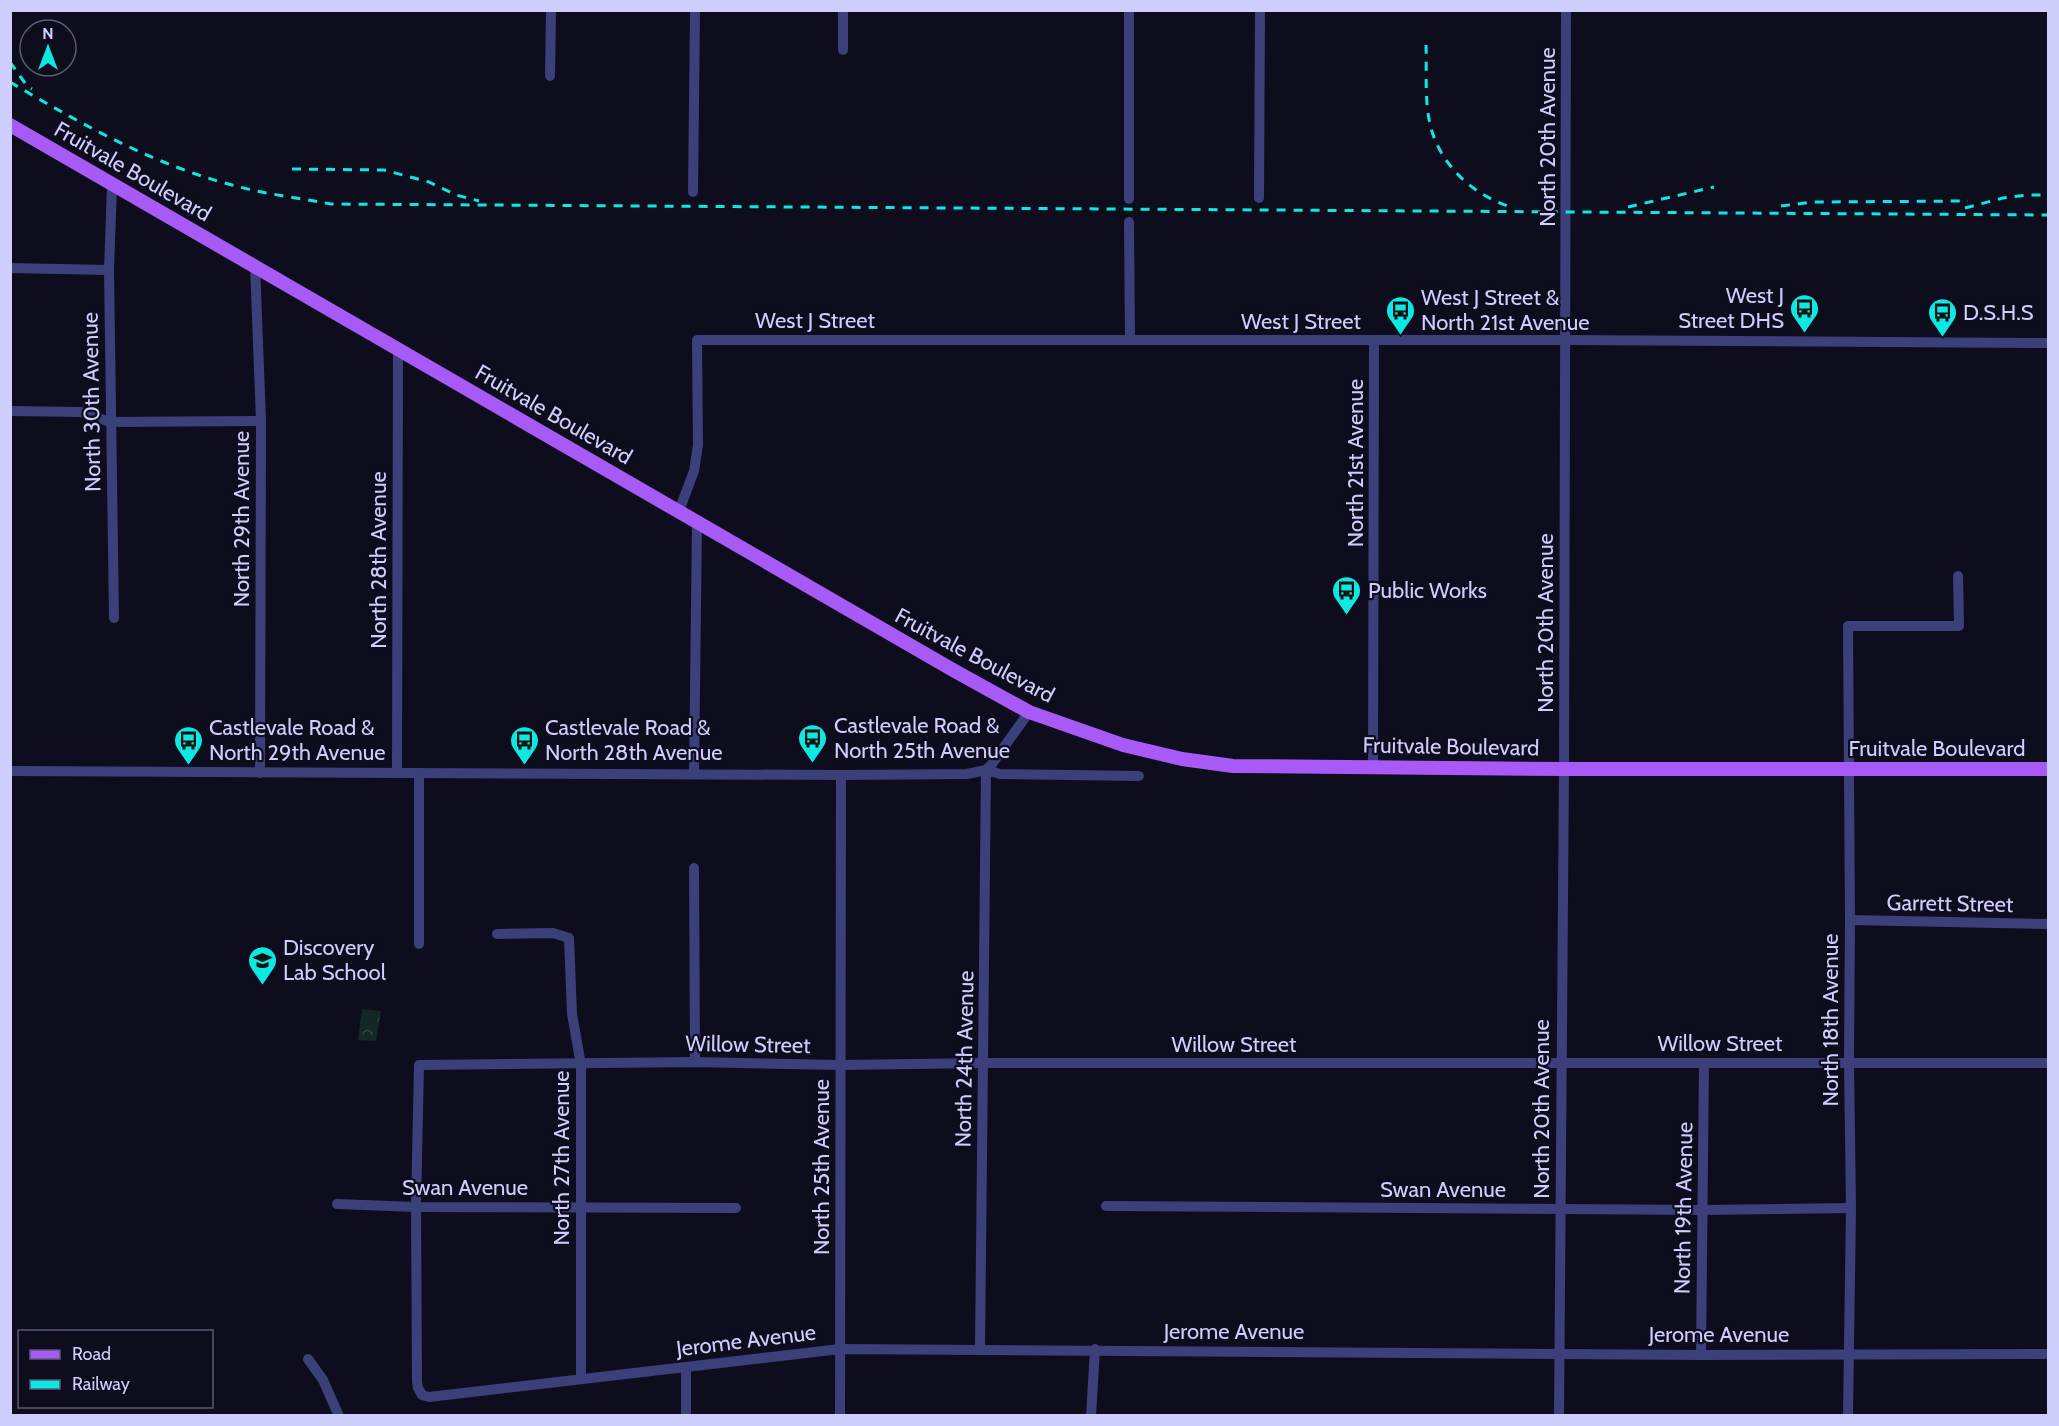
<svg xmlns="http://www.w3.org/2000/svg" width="2059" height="1426" viewBox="0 0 2059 1426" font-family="Cabin,sans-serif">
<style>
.park{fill:url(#park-crowns)}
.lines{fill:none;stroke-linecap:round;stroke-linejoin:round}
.minor{stroke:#3b407b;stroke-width:10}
.major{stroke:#a75af6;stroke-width:14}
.rail{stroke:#0ce9e2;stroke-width:3;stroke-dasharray:9 8;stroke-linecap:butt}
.labels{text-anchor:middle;stroke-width:4.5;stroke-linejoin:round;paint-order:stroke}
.street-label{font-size:22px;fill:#cdcefc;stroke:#0e0d1e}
.poi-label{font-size:22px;fill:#cdcefc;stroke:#0e0d1e;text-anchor:start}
</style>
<defs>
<pattern id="park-crowns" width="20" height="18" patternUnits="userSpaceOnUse" patternTransform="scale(1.5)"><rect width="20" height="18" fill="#112824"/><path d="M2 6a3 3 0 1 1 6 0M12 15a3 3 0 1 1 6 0" fill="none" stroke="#324645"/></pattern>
</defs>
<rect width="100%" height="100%" fill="#0e0d1e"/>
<!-- park -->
<polygon class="park" points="362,1009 381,1011 376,1041 358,1040"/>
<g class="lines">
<!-- minor -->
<g class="minor">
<polyline points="843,50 843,10"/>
<polyline points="550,76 551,10"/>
<polyline points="112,185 109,270 114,618"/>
<polyline points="693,192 695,10"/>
<polyline points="1259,198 1260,10"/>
<polyline points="1129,199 1129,10"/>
<polyline points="1129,222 1130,339"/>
<polyline points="255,265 261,421 260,773"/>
<polyline points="10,268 109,270"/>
<polyline points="10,411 81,412 110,422 261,421"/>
<polyline points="679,511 694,471 698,445 697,340 1565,340 2048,343"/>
<polyline points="1373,767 1374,340"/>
<polyline points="10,771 841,775 967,774 986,770 992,764 1029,712"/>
<polyline points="397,773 398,348"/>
<polyline points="419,773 419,944"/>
<polyline points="694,774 697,521"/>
<polyline points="694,868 695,1062"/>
<polyline points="1850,920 2048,924"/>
<polyline points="497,934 553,933 569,938 572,1014 581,1065 581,1378"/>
<polyline points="2048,1063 984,1063 840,1065 695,1062 419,1065 416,1207 417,1381 418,1388 422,1395 429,1397 840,1349 1701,1355 2048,1354"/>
<polyline points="337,1204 416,1207 736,1208"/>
<polyline points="1106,1206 1703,1210 1851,1208"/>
<polyline points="980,1348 986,770 1000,774 1139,776"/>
<polyline points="1701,1355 1704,1063"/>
<polyline points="308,1359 323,1380 339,1416"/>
<polyline points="686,1368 686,1416"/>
<polyline points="840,1416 841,775"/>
<polyline points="1091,1416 1095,1349"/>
<polyline points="1559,1416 1564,769 1566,10"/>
<polyline points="1848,1416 1851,1208 1849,1062 1850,920 1848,626 1959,626 1958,576"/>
</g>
<!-- major -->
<polyline class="major" points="10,125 953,670 1029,712 1123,745 1182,759 1233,766 1564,769 2048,769"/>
<!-- rail -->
<g class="rail">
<path d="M1426 45C1427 72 1424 102 1431 128 1442 168 1476 197 1514 208"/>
<polyline points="10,62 27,86 32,89"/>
<path d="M10 82C81 124 152 164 232 185 264 194 299 198 331 204L2048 215"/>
<polyline points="292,169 384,170 429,182 456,195 479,201"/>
<polyline points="1781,206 1813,202 1968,201"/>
<polyline points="1628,207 1714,187"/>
<polyline points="1965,208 2003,198 2027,195 2048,195"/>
</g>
</g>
<!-- icons -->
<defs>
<symbol id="bus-pin" viewBox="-11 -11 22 30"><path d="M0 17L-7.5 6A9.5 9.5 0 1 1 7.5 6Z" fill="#0ce9e2" stroke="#0e0d1e"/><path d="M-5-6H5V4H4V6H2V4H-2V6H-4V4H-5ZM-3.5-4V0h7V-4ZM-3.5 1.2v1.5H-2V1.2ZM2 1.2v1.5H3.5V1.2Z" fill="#111"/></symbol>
<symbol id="school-pin" viewBox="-11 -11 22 30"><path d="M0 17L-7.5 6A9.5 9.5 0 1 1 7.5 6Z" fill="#0ce9e2" stroke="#0e0d1e"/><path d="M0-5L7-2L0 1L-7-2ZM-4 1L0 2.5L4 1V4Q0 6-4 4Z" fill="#111"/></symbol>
</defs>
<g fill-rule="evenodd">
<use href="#bus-pin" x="1788" y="292" width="33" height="45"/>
<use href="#bus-pin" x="1384" y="294" width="33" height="45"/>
<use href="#bus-pin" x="1926" y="296" width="33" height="45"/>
<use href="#bus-pin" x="1330" y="574" width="33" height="45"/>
<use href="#bus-pin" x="796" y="722" width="33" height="45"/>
<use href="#bus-pin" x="172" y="724" width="33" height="45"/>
<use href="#bus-pin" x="508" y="724" width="33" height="45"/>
<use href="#school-pin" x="246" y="944" width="33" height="45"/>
</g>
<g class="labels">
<!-- street labels -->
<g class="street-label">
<text transform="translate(1547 137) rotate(-90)" y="8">North 20th Avenue</text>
<text transform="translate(133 171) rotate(30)" y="8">Fruitvale Boulevard</text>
<text x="815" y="328">West J Street</text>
<text x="1301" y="329">West J Street</text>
<text transform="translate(91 402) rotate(-91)" y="8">North 30th Avenue</text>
<text transform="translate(554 414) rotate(30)" y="8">Fruitvale Boulevard</text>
<text transform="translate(1355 463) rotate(-90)" y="8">North 21st Avenue</text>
<text transform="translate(241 519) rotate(-90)" y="8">North 29th Avenue</text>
<text transform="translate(378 560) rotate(-90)" y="8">North 28th Avenue</text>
<text transform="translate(1545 623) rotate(-90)" y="8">North 20th Avenue</text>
<text transform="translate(975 655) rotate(28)" y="8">Fruitvale Boulevard</text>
<text transform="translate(1451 746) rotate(1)" y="8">Fruitvale Boulevard</text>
<text x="1937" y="756">Fruitvale Boulevard</text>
<text transform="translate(1950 903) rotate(1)" y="8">Garrett Street</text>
<text transform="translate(1830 1020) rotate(-90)" y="8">North 18th Avenue</text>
<text x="1720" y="1051">Willow Street</text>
<text transform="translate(748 1044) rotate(1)" y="8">Willow Street</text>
<text x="1234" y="1052">Willow Street</text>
<text transform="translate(964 1059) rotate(-89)" y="8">North 24th Avenue</text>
<text transform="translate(1541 1109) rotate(-90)" y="8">North 20th Avenue</text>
<text transform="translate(561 1158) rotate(-90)" y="8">North 27th Avenue</text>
<text transform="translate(821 1167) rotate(-90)" y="8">North 25th Avenue</text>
<text x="465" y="1195">Swan Avenue</text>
<text x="1443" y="1197">Swan Avenue</text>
<text transform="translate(1683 1208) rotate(-89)" y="8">North 19th Avenue</text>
<text x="1234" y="1339">Jerome Avenue</text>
<text x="1719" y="1342">Jerome Avenue</text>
<text transform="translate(746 1340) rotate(-7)" y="8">Jerome Avenue</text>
</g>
<!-- poi labels -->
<g class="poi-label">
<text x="1784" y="303" text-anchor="end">West J<tspan x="1784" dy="25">Street DHS</tspan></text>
<text x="1421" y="305">West J Street &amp;<tspan x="1421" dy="25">North 21st Avenue</tspan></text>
<text x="1963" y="320">D.S.H.S</text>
<text x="1368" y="598">Public Works</text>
<text x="834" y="733">Castlevale Road &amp;<tspan x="834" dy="25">North 25th Avenue</tspan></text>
<text x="209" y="735">Castlevale Road &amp;<tspan x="209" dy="25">North 29th Avenue</tspan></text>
<text x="545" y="735">Castlevale Road &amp;<tspan x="545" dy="25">North 28th Avenue</tspan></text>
<text x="283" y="955">Discovery<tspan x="283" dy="25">Lab School</tspan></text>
</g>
</g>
<!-- border -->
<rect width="2059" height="1426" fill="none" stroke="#cdcefc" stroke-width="24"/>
<!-- legend -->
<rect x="18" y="1330" width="195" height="78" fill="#0e0d1e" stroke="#5a5a77" stroke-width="1.5"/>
<rect x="30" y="1350" width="30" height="9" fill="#a75af6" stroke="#5a5a77" stroke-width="1.5"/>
<text x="72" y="1360" font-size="18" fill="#cdcefc">Road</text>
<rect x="30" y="1380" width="30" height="9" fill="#0ce9e2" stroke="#5a5a77" stroke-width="1.5"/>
<text x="72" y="1390" font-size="18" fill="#cdcefc">Railway</text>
<!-- north arrow -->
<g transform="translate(48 48)"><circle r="28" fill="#0e0d1e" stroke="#5a5a77" stroke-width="1.5"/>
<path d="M0-4.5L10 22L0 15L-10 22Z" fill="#0ce9e2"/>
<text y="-9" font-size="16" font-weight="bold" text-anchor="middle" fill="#cdcefc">N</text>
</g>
</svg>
